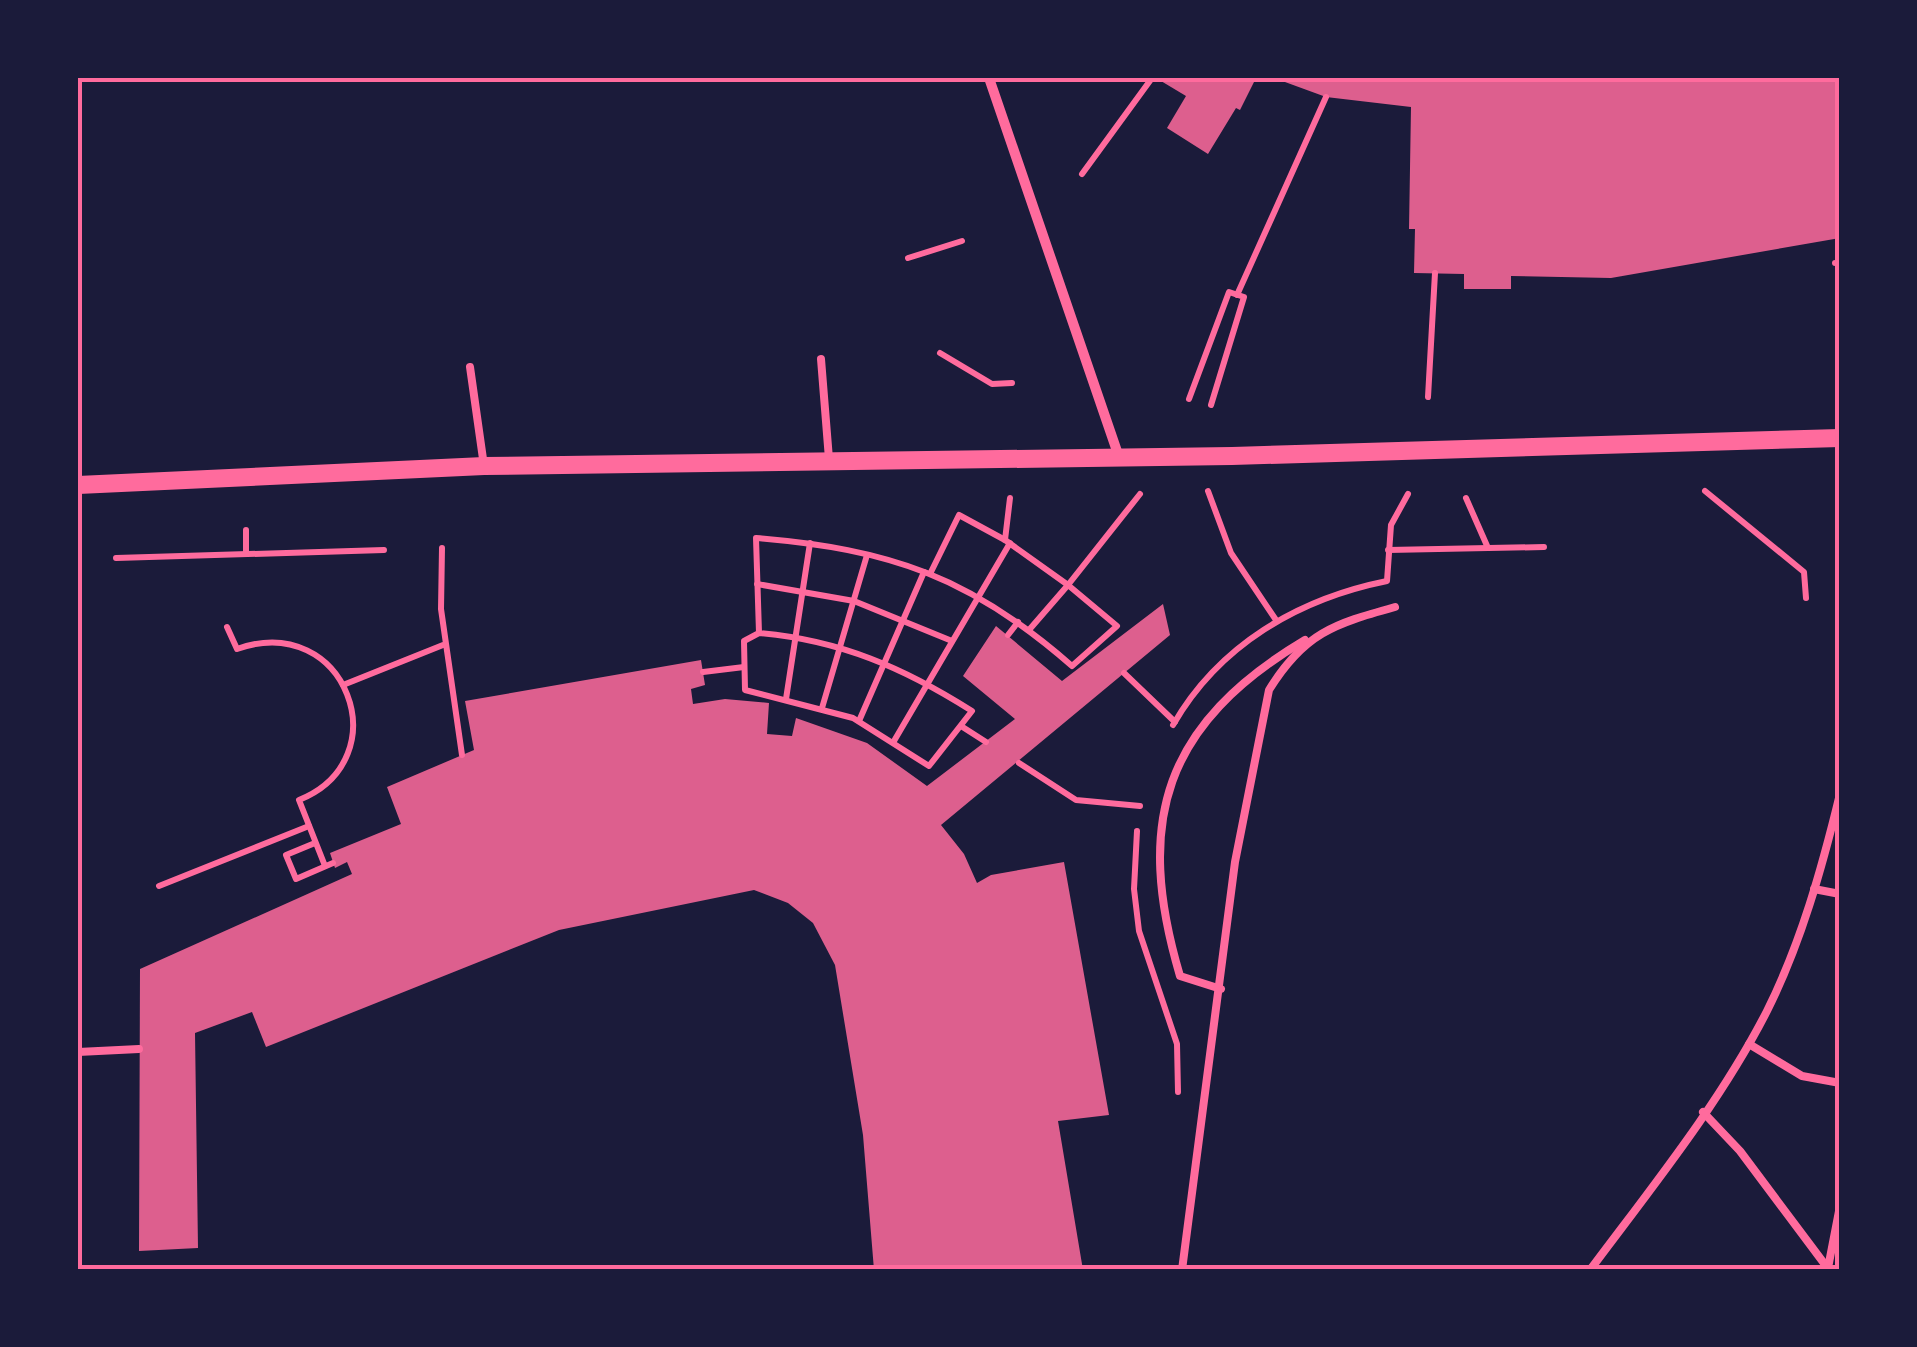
<svg xmlns="http://www.w3.org/2000/svg" width="1917" height="1347" viewBox="0 0 1917 1347" font-family="Mulish,sans-serif">
<style>
.building{fill:#dd5f8e}
.lines{fill:none;stroke-linecap:round;stroke-linejoin:round}
.path{stroke:#ff6b9d;stroke-width:6}
.service{stroke:#ff6b9d;stroke-width:8}
.minor{stroke:#ff6b9d;stroke-width:10}
.tertiary{stroke:#ff6b9d;stroke-width:18}
.neatline{fill:none;stroke:#ff6b9d;stroke-width:4}
</style>
<rect width="100%" height="100%" fill="#1b1b3a"/>
<!-- building -->
<g class="building">
<polygon points="1156,78 1256,78 1240,110 1236,108 1208,154 1167,128 1186,96"/>
<polygon points="1274,78 1840,78 1840,238 1611,278 1511,276 1511,289 1464,289 1464,274 1414,273 1415,229 1409,229 1411,107 1326,97"/>
<polygon points="1163,604 1170,635 941,825 964,854 977,883 991,875 1064,862 1109,1115 1058,1121 1083,1270 874,1270 863,1135 835,965 813,923 788,903 754,890 559,930 266,1047 252,1012 195,1033 198,1248 139,1251 140,969 352,874 347,862 335,868 330,853 401,824 387,787 474,750 465,701 701,660 705,685 691,689 693,704 725,699 769,703 767,734 792,736 796,718 867,743 927,786 1015,719 963,676 996,626 1062,681"/>
</g>
<g class="lines">
<!-- path -->
<g class="path">
<polyline points="1082,174 1152,78"/>
<polyline points="908,258 962,241"/>
<polyline points="1835,263 1840,263"/>
<polyline points="1237,295 1326,97"/>
<polyline points="940,353 992,384 1012,383"/>
<polyline points="1428,397 1435,273"/>
<polyline points="1189,399 1229,292 1244,297 1211,405"/>
<polyline points="1208,491 1231,553 1276,620"/>
<polyline points="1705,491 1804,572 1806,598"/>
<polyline points="1466,498 1488,548"/>
<polyline points="246,530 246,554"/>
<polyline points="1005,540 1010,498"/>
<polyline points="442,548 441,609 462,755"/>
<polyline points="1388,550 1544,547"/>
<polyline points="116,558 384,550"/>
<polyline points="931,572 959,515 1005,540 1068,585 1029,630"/>
<polyline points="757,584 854,601 952,641"/>
<path d="M227 627 237 649C346 610 401 759 299 800L325 866"/>
<path d="M759 633 744 641 745 690 853 718 929 766 972 711C904 668 840 640 759 633L756 538C890 549 971 577 1072 666L1117 626 1068 585 1140 494"/>
<polyline points="1008,635 1018,622"/>
<polyline points="703,672 744,667"/>
<polyline points="1124,673 1175,722"/>
<polyline points="343,685 443,645"/>
<polyline points="786,699 810,543"/>
<polyline points="822,708 867,555"/>
<polyline points="859,721 924,572"/>
<path d="M1173 725C1219 645 1298 599 1387 581L1391 525 1408 494"/>
<polyline points="961,726 986,742"/>
<polyline points="894,741 1010,543"/>
<polyline points="1019,763 1076,800 1140,806"/>
<polyline points="1137,831 1134,889 1139,931 1177,1044 1178,1092"/>
<polyline points="315,843 286,855 296,879 333,863"/>
<polyline points="159,886 309,826"/>
</g>
<!-- service -->
<g class="service">
<polyline points="821,359 829,459"/>
<polyline points="470,367 484,466"/>
<polyline points="1814,889 1840,894"/>
<path d="M1221 989 1180 976C1134 821 1164 724 1305 640"/>
<polyline points="1749,1044 1802,1076 1840,1083"/>
<polyline points="78,1052 139,1049"/>
<polyline points="1703,1112 1740,1151 1829,1270"/>
<polyline points="1828,1268 1840,1206"/>
<path d="M1182 1270 1235 862 1269 690C1304 633 1334 624 1395 607"/>
<path d="M1590 1270C1652 1187 1720 1103 1767 1011 1801 943 1822 868 1840 794"/>
</g>
<!-- minor -->
<polyline class="minor" points="989,78 1119,457"/>
<!-- tertiary -->
<polyline class="tertiary" points="78,485 484,466 1232,456 1840,438"/>
</g>
<!-- border -->
<rect width="1917" height="1347" fill="none" stroke="#1b1b3a" stroke-width="160"/>
<rect x="80" y="80" width="1757" height="1187" class="neatline"/>
</svg>
